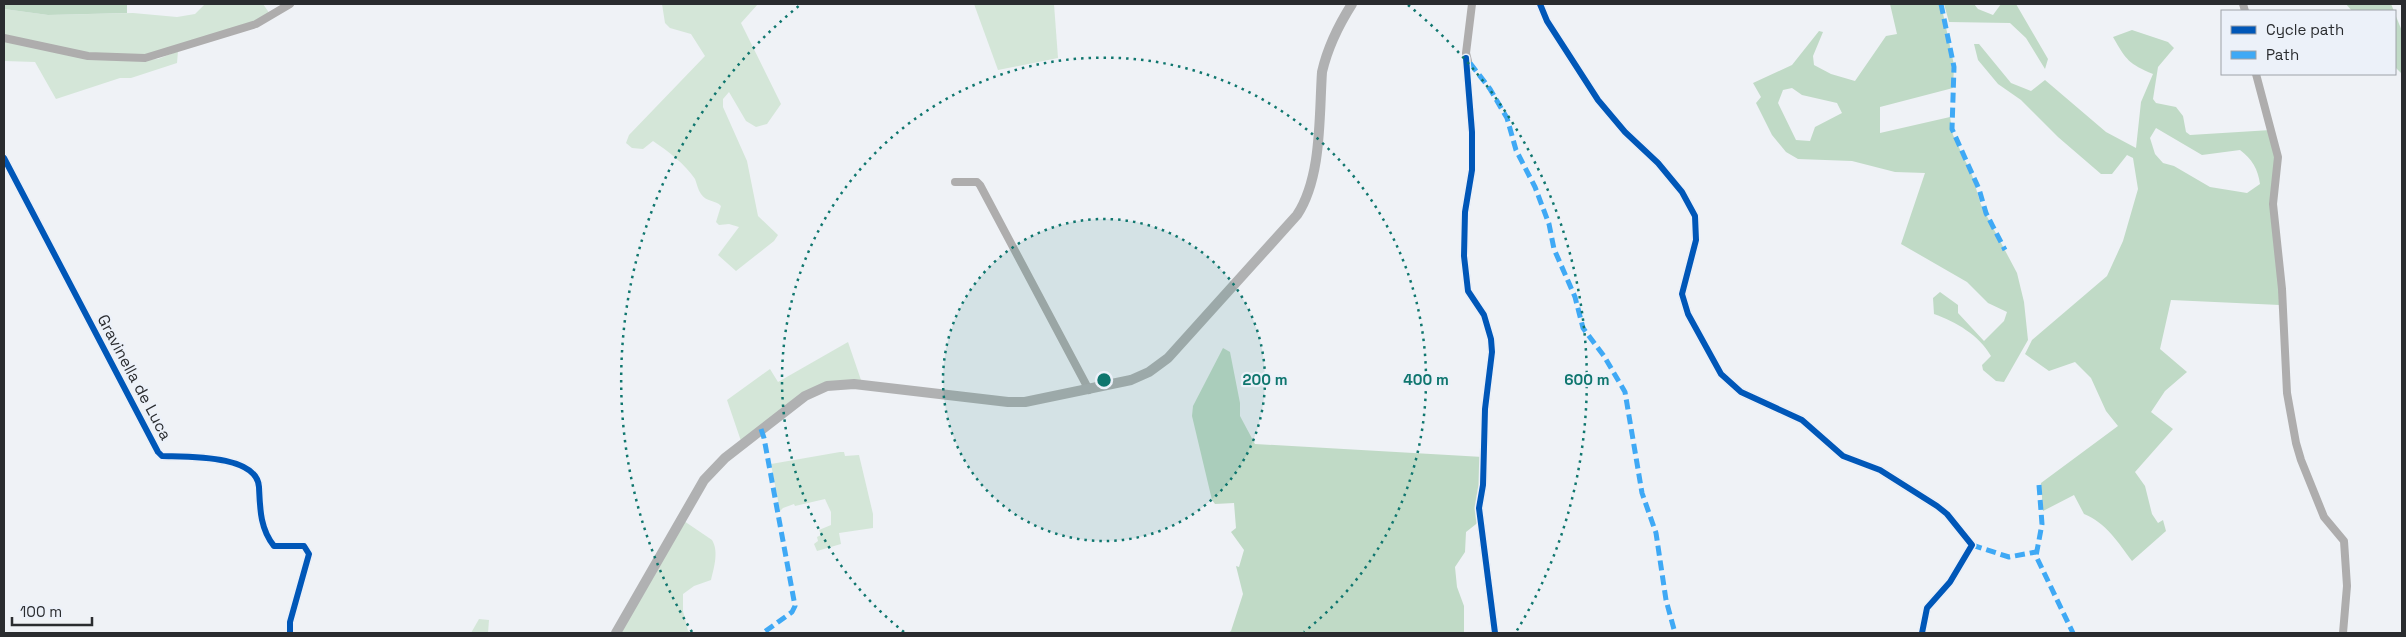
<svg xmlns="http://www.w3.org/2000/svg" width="2406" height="637" viewBox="0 0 2406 637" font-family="'Space Grotesk',sans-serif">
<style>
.green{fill:#d4e6d8}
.forest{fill:#c0dac6;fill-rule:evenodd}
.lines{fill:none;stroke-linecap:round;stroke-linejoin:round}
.minor{stroke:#aeadad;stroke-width:8}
.major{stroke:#b0b1b2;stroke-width:10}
.quiet{stroke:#3fa9f5;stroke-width:5;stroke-dasharray:10 5;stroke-linecap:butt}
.cycleway-casing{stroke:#ecf1f9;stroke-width:9}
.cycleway{stroke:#0057b8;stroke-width:6}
.ring{fill:none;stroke:#0f766e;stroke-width:2.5;stroke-dasharray:2.5 5}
.labels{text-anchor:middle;stroke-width:4.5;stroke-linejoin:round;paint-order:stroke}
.street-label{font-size:16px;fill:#2a2c2f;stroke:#ecf1f9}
.centre{fill:#0f766e;stroke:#ecf1f9;stroke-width:2.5}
.ring-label{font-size:15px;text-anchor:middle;font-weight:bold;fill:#0f766e;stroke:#ecf1f9;stroke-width:4.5;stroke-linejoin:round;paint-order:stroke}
</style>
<rect width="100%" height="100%" fill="#eff2f6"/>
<!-- green -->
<g class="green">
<polygon points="205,4 263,4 270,14 256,22 157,55 91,54 4,36 4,9 48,15 133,13 177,17 195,14"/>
<path d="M662 4H758L741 23 781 104 767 124 756 127 746 121 729 92 723 99V107L747 161 758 216 778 235 774 241 736 271 718 255 739 227 729 224 719 225 716 222 721 206C716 200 706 202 701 194 698 190 697 184 695 179 685 164 668 151 653 141L643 149 632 148 626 143 629 135 705 56 691 34 670 28 665 23Z"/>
<polygon points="974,4 1054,4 1058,58 998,70"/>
<polygon points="4,40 22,45 145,60 158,59 178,51 177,63 131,78 120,78 56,99 35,62 4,61"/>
<polygon points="848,342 861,380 834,381 741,441 727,400 770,369 778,382"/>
<polygon points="840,452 844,452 845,456 859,455 873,514 873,528 839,533 841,544 817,551 814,544 818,541 817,537 821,535 819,530 831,525 831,512 825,499 795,506 794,504 783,508 780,511 771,464"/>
<path d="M684 521 712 540C719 551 714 568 711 580L694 586 683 594V611L688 631 692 633H620Z"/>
<polygon points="479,619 489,620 488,633 471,633"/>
</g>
<!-- forest -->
<g class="forest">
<polygon points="4,4 127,4 127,13 48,15 4,9"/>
<path d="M1890 4H1941L1954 65 1953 88 1880 107V133L1950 117 1953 135 1972 175 1981 205 2017 273 2024 302 2028 340 2004 382 1996 381 1983 370 1982 365 1991 356C1979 335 1956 322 1934 314L1933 298 1940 292 1958 305V313L1984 341 2004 321 2007 312 1988 303 1967 282 1901 244 1925 173 1895 172 1852 161 1798 159 1786 152 1772 135 1756 103 1761 97 1753 83 1792 65 1819 31 1823 32 1813 56 1814 65 1831 74 1855 81 1886 36 1897 34ZM1792 88 1802 95 1837 103 1842 113 1815 127 1810 141 1796 140 1778 103 1783 90Z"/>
<polygon points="1944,4 1974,4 1978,9 1993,15 2001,4 2016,4 2048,59 2045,69 2026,38 2010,23 1949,22"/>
<polygon points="2346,4 2391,4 2394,11 2352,11"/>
<polygon points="2395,14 2402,31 2402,74 2395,67"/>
<path d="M2132 30 2168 42 2174 48 2158 67 2153 99 2156 103 2176 107 2183 116 2186 132 2190 135 2271 130 2277 162 2272 187 2280 305 2171 300 2160 349 2187 372 2165 391 2151 412 2173 429 2135 472 2145 486 2152 514 2158 523 2163 520 2166 531 2132 561C2118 542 2106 523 2084 514L2074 495 2043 511 2041 483 2118 426 2106 411 2091 378 2075 362 2049 371 2025 354 2032 340 2107 276 2123 241 2138 189 2133 158 2127 155 2112 174H2101L2058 137 2021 100 1998 84 1978 60 1974 44H1979L2011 83 2031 91 2045 80 2106 132 2136 148 2141 102 2153 74C2129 64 2126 60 2113 37ZM2156 128 2202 155 2240 150C2252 159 2258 169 2260 184L2247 193 2210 187 2174 166 2163 163 2155 154 2150 138Z"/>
<polygon points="1223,348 1230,352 1240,403 1240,416 1255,444 1483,457 1480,521 1466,532 1465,552 1455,567 1457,587 1464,606 1464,633 1228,633 1231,631 1243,594 1236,566 1239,567 1244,550 1231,532 1236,528 1234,503 1215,504 1212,500 1192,416 1193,406"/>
</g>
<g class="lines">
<!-- minor -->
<g class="minor">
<polyline points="1540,4 1547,21 1598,100 1625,132 1658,163 1682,192 1695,216 1696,240 1682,294 1688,314 1721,374 1741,392 1802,420 1843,456 1880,470 1937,506 1947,514 1972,545 1950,582 1927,608 1922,633"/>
<polyline points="2243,4 2245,11"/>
<polyline points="4,38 88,56 145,58 256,24 290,4"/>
<polyline points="1466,58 1472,132 1472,170 1465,212 1464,256 1468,291 1484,315 1491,339 1492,352 1485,409 1483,485 1479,508 1495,633"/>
<polyline points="1468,61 1466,53 1472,4"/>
<polyline points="2256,74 2278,157 2273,204 2282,289 2287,393 2296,443 2301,460 2324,517 2344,541 2347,586 2343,633"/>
<path d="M4 158 158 452 162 456C185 457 257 454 259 487 260 508 260 529 274 546H304L309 554 290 622V633"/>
<polyline points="955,182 977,182 980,185 1089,390"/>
</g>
<!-- major -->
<path class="major" d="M616 633 704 480 725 458 805 396 827 386 854 384 1008 402H1025L1131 380 1149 372 1168 358 1297 215C1322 177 1319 117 1322 72 1328 46 1338 26 1352 4"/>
<!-- quiet -->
<g class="quiet">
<polyline points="1941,4 1954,67 1952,129 1979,189 1986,213 2005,250"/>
<polyline points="1470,63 1490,89 1507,118 1516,150 1535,187 1549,224 1554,249 1575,297 1583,328 1604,356 1625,392 1642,493 1656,533 1666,600 1675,633"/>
<polyline points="761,429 764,438 795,606 792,612 763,633"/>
<polyline points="2039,485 2042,524 2036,556 2073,633"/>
<polyline points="1972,545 2009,557 2036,552"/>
</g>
<defs>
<g id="cycleway">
<polyline points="1540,4 1547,21 1598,100 1625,132 1658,163 1682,192 1695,216 1696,240 1682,294 1688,314 1721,374 1741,392 1802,420 1843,456 1880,470 1937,506 1947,514 1972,545 1950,582 1927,608 1922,633"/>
<polyline points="1466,58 1472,132 1472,170 1465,212 1464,256 1468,291 1484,315 1491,339 1492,352 1485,409 1483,485 1479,508 1495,633"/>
<path d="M4 158 158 452 162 456C185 457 257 454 259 487 260 508 260 529 274 546H304L309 554 290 622V633"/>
</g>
</defs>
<!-- cycleway casing -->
<use href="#cycleway" class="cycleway-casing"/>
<!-- cycleway -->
<use href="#cycleway" class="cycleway"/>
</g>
<!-- distance rings -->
<circle cx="1104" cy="380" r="161" fill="#0f766e" fill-opacity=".12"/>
<g class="ring">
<circle cx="1104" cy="380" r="161"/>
<path d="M904 632A322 322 0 1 1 1304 632"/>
<path d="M692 632A483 483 0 0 1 800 5M1408 5A483 483 0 0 1 1516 632"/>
</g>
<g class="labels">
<!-- street labels -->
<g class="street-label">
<text transform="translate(135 377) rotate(62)" y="6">Gravinella de Luca</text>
</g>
</g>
<circle cx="1104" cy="380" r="8" class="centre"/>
<g class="ring-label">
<text x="1265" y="385">200 m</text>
<text x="1426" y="385">400 m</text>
<text x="1587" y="385">600 m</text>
</g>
<!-- border -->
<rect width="2406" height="637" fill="none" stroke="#2a2c2f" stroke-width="10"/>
<!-- legend -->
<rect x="2221" y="10" width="175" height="65" fill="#ecf1f9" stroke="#9ea2a8"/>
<rect x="2231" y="26" width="25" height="8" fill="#0057b8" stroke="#9ea2a8"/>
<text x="2266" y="35" font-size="15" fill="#2a2c2f">Cycle path</text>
<rect x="2231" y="51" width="25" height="8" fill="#3fa9f5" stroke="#9ea2a8"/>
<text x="2266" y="60" font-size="15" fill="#2a2c2f">Path</text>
<!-- scale -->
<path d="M12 617v8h80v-8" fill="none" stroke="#2a2c2f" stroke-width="2.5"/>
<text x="20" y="617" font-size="15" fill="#2a2c2f" stroke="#ecf1f9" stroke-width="4" paint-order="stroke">100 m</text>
</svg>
